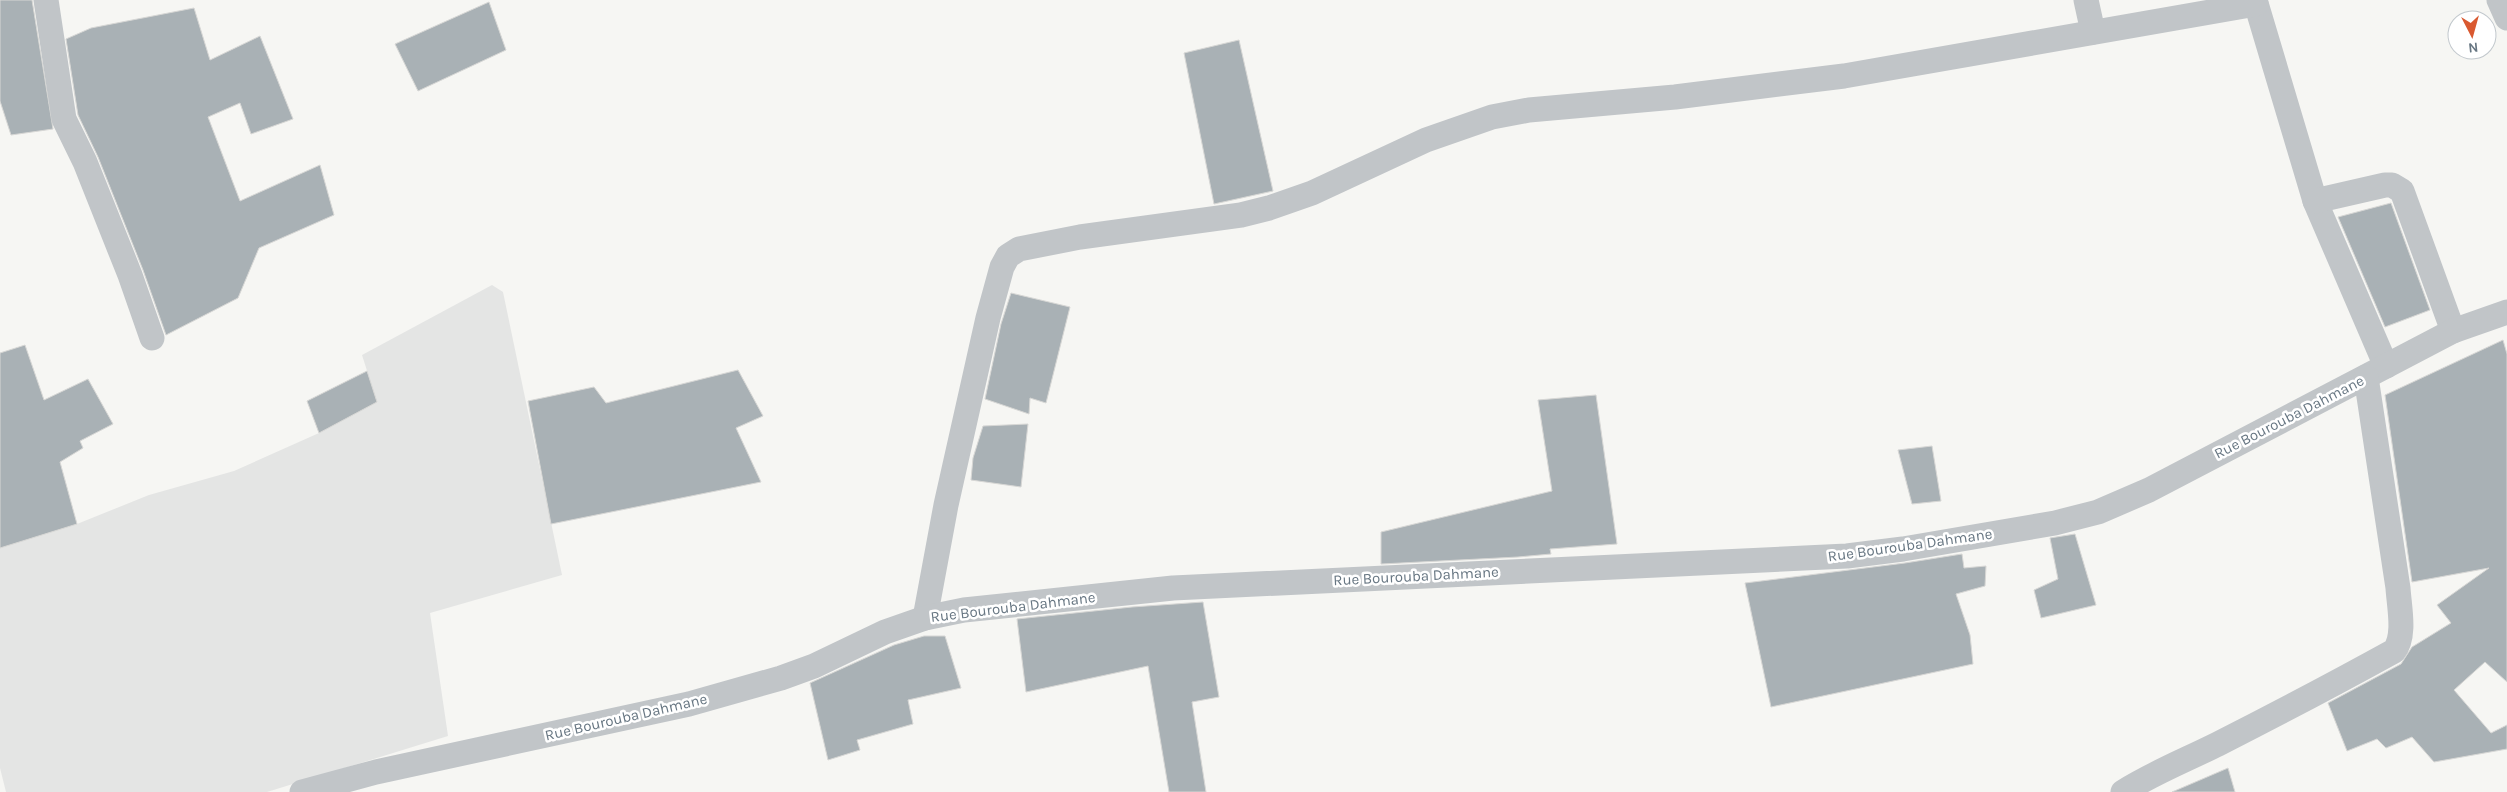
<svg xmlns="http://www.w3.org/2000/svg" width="2507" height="792" viewBox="0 0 2507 792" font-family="Karla,sans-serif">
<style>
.built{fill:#e4e5e4}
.building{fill:#a9b1b5;stroke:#d7d7d5}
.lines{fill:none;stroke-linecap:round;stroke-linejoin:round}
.minor{stroke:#c1c5c8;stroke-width:25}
.labels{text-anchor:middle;stroke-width:5;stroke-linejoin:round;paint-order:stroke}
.street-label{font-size:15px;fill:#677682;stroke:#fff}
</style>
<rect width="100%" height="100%" fill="#f6f6f3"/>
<!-- built -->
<polygon class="built" points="492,285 503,292 562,575 430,613 448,736 267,792 6,792 0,768 0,548 77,524 149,495 234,471 319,433 377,402 362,355"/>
<!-- building -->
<g class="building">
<polygon points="0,0 32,0 53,129 11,135 0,101"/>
<polygon points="489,2 506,50 418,91 395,44"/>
<polygon points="194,8 210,60 260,36 293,119 251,134 240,103 208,117 240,201 320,165 334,215 259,248 238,298 166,335 143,270 98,157 78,115 66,39 91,28"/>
<polygon points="1239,40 1273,191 1214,204 1184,53"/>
<polygon points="2391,203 2430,310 2385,327 2338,217"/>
<polygon points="1011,293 1070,307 1046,403 1030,398 1029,414 985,399 1001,324"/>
<polygon points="2503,340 2507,354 2507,682 2485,662 2454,690 2491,733 2507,725 2507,749 2434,762 2412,737 2386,748 2377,739 2347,751 2328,703 2401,664 2412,647 2451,623 2437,605 2489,568 2412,582 2385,395"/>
<polygon points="25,345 44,400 88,379 113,424 80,441 83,448 60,462 77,524 0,548 0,353"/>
<polygon points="738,370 763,416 736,428 761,482 551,524 528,401 594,387 606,403"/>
<polygon points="367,371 377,402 319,433 307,401"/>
<polygon points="1596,395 1617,544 1550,549 1551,554 1518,557 1381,564 1381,532 1552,491 1538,400"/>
<polygon points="1028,424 1021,487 971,480 973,458 983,426"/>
<polygon points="1932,446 1941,501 1912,504 1898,450"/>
<polygon points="2075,534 2096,605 2041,618 2034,590 2058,579 2050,538"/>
<polygon points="1962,554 1964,568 1986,566 1985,586 1956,594 1970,635 1973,664 1771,707 1745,583 1905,563"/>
<polygon points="1203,602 1219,697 1192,702 1206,792 1169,792 1148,666 1026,692 1017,619 1132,607"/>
<polygon points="924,636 945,636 961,688 908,700 913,724 857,740 860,750 828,760 810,683 894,645"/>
<polygon points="2228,768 2235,792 2172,792"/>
</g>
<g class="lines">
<!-- minor -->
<g class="minor">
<polyline points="46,0 64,119 85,162 130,275 152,338"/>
<polyline points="2086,0 2093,32"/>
<polyline points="2255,0 2315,201 2386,366"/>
<polyline points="2499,0 2507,18"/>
<polyline points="2315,201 2385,185 2392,185 2402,191 2453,331"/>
<polyline points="925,618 946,505 988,318 1002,267 1008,256 1019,249 1080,237 1241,215 1269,208 1312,193 1426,140 1492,117 1529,110 1675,97 1844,76 2256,4"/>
<polyline points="302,792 376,772 689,704 781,678 814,666 885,632 925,618 964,610 1173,588 1847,556 1903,549 2055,523 2098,512 2149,490 2453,331 2507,312"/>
<path d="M2123 792C2153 773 2186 760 2218 744 2277 714 2336 683 2394 651 2406 636 2399 606 2398 588L2366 377"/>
</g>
</g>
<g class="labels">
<!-- street labels -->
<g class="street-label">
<text transform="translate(2289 417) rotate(-27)" y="5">Rue Bourouba Dahmane</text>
<text transform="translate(1910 545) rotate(-8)" y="5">Rue Bourouba Dahmane</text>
<text transform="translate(1416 576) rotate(-3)" y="5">Rue Bourouba Dahmane</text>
<text transform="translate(1013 607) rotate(-7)" y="5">Rue Bourouba Dahmane</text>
<text transform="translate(626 717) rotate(-13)" y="5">Rue Bourouba Dahmane</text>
</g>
</g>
<!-- north arrow -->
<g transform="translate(2472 35) rotate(174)"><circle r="24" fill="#ffffff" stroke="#c2c8cd"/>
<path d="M0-4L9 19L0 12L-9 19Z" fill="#d95930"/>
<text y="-8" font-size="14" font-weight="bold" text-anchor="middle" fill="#677682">N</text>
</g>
</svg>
